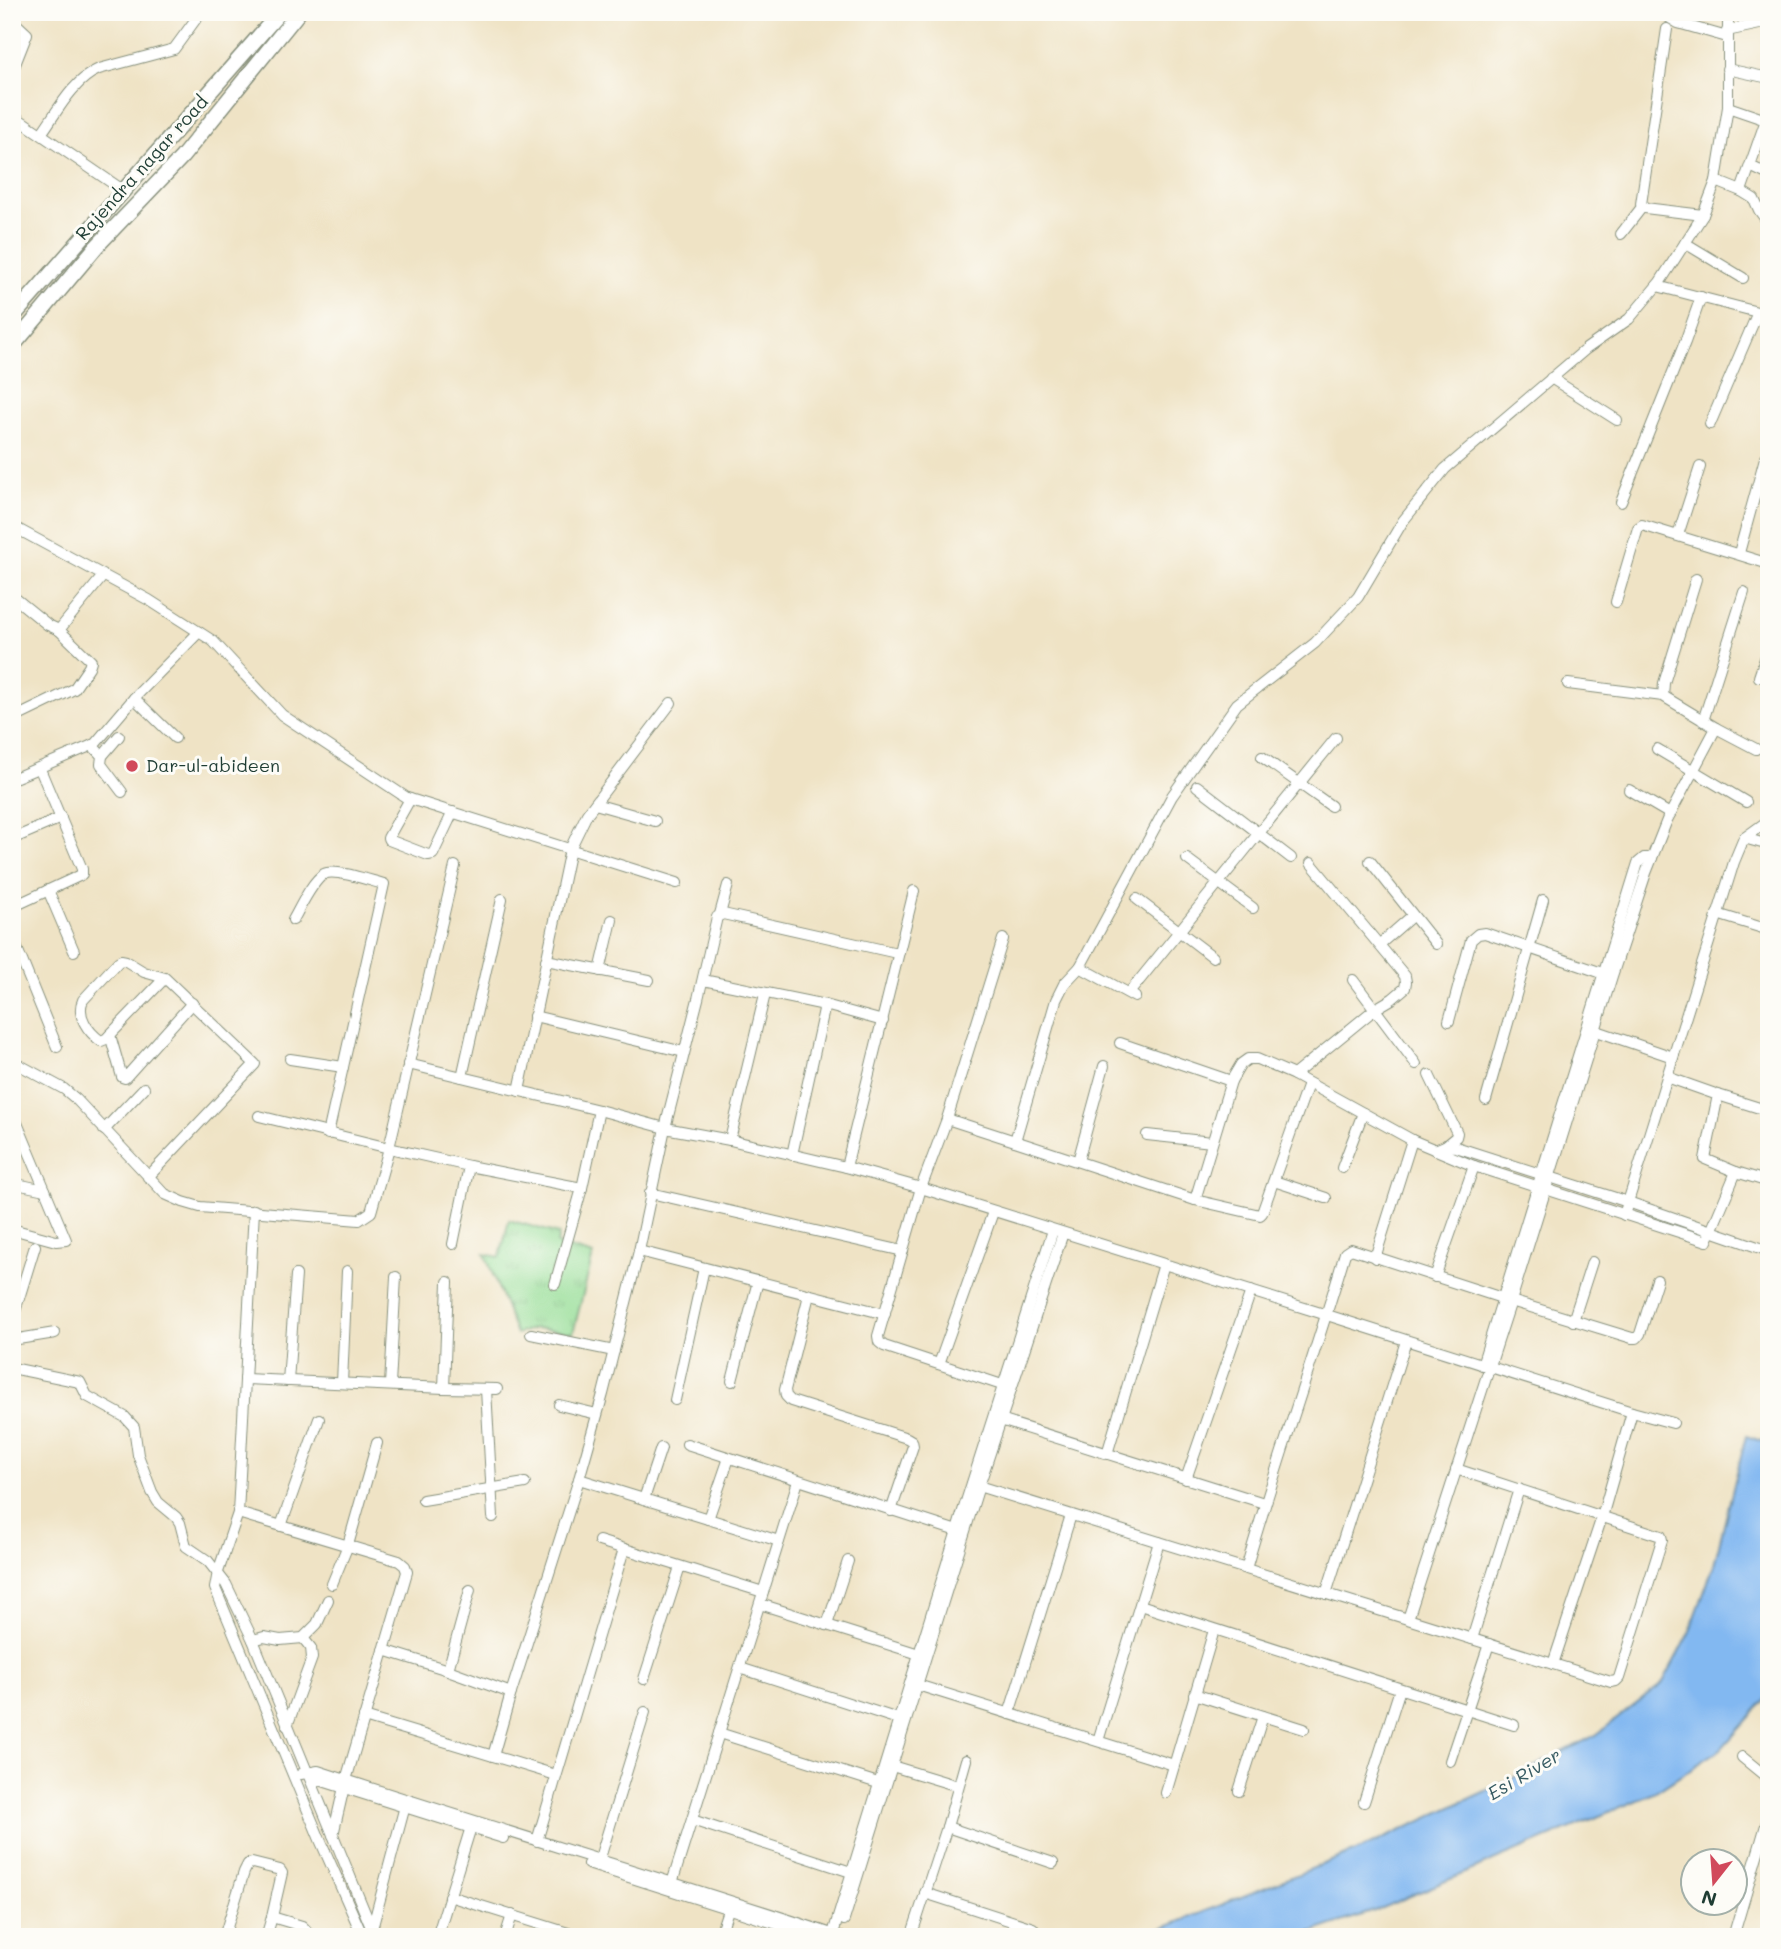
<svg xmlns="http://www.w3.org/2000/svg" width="1781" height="1949" viewBox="0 0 1781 1949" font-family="Mali,sans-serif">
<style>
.park{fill:url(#park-tufts);stroke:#5b8e66;stroke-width:2}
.water{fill:#82b8f1;stroke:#507a92;stroke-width:2}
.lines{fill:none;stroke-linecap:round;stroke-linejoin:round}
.street-casing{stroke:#87907c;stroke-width:12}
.primary-casing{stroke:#87907c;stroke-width:17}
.street{stroke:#fff;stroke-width:10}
.primary{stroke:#fff;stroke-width:14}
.poi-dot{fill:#d1495b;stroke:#fdfcf7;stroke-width:2.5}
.labels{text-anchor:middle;stroke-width:6;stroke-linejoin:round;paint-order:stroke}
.street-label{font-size:18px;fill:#1f3d34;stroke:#fdfcf7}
.poi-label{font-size:18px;fill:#1f3d34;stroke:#fdfcf7;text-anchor:start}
.water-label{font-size:19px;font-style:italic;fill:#385c63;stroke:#fdfcf7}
</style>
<defs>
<pattern id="park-tufts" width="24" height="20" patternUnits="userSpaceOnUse" patternTransform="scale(1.75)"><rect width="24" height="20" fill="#97de98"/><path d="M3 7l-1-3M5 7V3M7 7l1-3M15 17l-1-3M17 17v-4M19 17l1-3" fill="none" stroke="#82bf84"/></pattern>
</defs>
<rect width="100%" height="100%" fill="#fdfcf7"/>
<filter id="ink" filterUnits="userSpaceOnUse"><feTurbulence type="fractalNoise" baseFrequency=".0143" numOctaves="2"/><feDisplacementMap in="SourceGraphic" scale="14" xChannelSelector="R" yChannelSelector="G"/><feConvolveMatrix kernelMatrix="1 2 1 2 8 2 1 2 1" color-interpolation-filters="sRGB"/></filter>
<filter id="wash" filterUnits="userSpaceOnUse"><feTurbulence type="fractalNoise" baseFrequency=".00686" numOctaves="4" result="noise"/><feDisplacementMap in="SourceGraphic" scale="28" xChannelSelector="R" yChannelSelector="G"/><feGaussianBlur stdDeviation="1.57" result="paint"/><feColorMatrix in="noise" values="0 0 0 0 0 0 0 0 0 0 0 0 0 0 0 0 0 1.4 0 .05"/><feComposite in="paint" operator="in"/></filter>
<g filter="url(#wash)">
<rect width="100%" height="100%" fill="#efe3c5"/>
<!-- park -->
<polygon class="park" points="509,1220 559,1234 557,1244 593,1255 573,1333 535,1328 516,1334 485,1254 500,1257"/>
<!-- water -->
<polygon class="water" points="1746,1436 1769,1443 1769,1696 1721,1749 1654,1793 1377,1910 1297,1937 1141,1937 1361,1849 1505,1782 1596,1735 1662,1684 1690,1631 1714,1565"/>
</g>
<g filter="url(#ink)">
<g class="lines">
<defs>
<g id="street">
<polyline points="1660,12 1678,23 1727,37"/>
<polyline points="12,20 27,34 12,72"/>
<polyline points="1667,29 1641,204 1645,208 1703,215"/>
<polyline points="1727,31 1769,22"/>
<polyline points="1727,69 1769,78"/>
<polyline points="1728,107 1766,120 1741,191"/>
<polyline points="12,113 17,118 124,191"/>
<polyline points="12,132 17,118"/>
<path d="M41 134C57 112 73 80 99 69L174 49 201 12"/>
<polyline points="1750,166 1769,175"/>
<polyline points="1716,181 1741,191 1754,199 1759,210 1769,224"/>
<polyline points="1621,234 1642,207"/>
<polyline points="1685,243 1743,278"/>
<polyline points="1657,286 1769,315"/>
<polyline points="1551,378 1617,420"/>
<polyline points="1710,424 1758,312"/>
<polyline points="1621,502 1685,342 1701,297"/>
<polyline points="12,526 149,600 213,641 282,715 407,798 677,883"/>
<polyline points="1678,535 1700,467"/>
<polyline points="1739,553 1765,458"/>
<polyline points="1616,602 1638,528 1642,525 1769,564"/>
<polyline points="59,630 103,576"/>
<polyline points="1759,677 1769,647"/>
<polyline points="1663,696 1664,683 1696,579"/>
<polyline points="134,698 175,738"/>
<polyline points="12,719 74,689 89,667 91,661 59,630 48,625 16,599"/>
<polyline points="1703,721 1744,592"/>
<polyline points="1716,728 1756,749"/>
<polyline points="92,745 102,756 101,764 122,792"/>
<polyline points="1657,749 1746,802"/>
<polyline points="102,756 119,736"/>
<polyline points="1262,757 1331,806"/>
<polyline points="12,779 95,744 135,697 199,632"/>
<polyline points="1197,786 1291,858"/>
<polyline points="1629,790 1670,814"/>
<polyline points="410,799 388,838 389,840 428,855 433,854 453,812"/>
<polyline points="595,804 655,821"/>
<polyline points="1744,838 1769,845"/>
<polyline points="12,839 61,818"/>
<polyline points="1187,859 1253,908"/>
<polyline points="1370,861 1436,944"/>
<polyline points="48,890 74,951"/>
<polyline points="1137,899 1213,957"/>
<polyline points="12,907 79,876 82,874 82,869 40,769"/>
<polyline points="720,914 728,885"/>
<polyline points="1717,914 1769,930"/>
<path d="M293 920C300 908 312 881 324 874 335 868 371 881 384 884L328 1134"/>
<polyline points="12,936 57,1047"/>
<polyline points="1003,939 947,1119 921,1188 878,1336 879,1342 884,1346 1008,1387"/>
<polyline points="1380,944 1412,916"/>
<polyline points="546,960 649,980"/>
<polyline points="600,971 612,920"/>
<polyline points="703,980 825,1005 883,1021"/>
<polyline points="1353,980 1416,1064"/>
<polyline points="1129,993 1336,738"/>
<polyline points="1135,997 1080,967 1172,796 1237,704 1315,643 1358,597 1403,521 1445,469 1586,349 1629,319 1660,282 1703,215 1716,181 1728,107 1728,12"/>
<polyline points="534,1016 684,1052"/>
<polyline points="1449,1021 1471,940 1478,934 1485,933 1608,975"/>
<polyline points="1591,1029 1673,1057"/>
<polyline points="110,1035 122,1077 125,1078 192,1003"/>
<polyline points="1120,1043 1231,1081 1195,1200"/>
<polyline points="290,1059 343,1067"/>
<polyline points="12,1061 64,1089 76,1099 165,1194 183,1202 200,1207 359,1220 371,1212 389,1148 455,866"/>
<polyline points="408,1064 599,1110 665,1128 730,1140 846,1167 921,1188 1327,1315 1632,1412 1673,1423"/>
<polyline points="1294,1075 1375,1009 1392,999 1405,988 1406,982 1405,976 1311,863"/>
<polyline points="1429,1075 1457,1133 1456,1137 1445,1146"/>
<polyline points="462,1077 502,899"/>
<polyline points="1231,1081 1241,1064 1248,1059 1257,1059 1294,1075 1412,1140 1474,1166 1707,1241 1736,1172 1705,1159 1718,1095 1667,1077"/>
<polyline points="519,1091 570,849 587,814 671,703"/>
<polyline points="1718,1095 1769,1111"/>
<polyline points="1486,1100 1543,900"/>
<polyline points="12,1111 66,1240 56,1241 12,1229"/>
<polyline points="259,1116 389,1148 469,1166"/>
<polyline points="947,1119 1015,1141 1056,1000 1064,984 1080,967"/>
<polyline points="104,1130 144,1088"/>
<polyline points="1147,1135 1212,1142"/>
<polyline points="730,1140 765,994"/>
<polyline points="1015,1141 1195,1200 1260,1215 1262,1213 1308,1084"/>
<polyline points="1435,1150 1445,1146 1456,1147 1628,1202 1769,1251"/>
<polyline points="792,1155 825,1005"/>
<polyline points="1078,1161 1104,1066"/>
<polyline points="846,1167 914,891"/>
<polyline points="1342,1168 1363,1113"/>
<polyline points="1736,1172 1769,1182"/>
<path d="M148 1177 255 1064 165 978 144 972 126 961 121 960 118 962 83 1000C76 1015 88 1032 101 1041L106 1039 165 978"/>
<polyline points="1274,1181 1326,1198"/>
<polyline points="12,1183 45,1190"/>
<polyline points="650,1193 903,1251"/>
<polyline points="254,1210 238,1513 218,1572 215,1588 321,1842 363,1937"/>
<polyline points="1624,1215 1734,862 1744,838 1769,820"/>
<polyline points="453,1244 469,1166 582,1188"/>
<polyline points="639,1251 885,1314"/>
<polyline points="1375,1258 1412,1140"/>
<polyline points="1435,1277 1474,1166"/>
<polyline points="555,1284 582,1188 599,1110"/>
<polyline points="809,1295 785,1390 786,1396 791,1401 907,1438 912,1441 913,1446 891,1511"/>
<polyline points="12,1321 35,1246"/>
<polyline points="1573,1321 1592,1262"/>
<polyline points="531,1334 614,1351"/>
<polyline points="12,1340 55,1333"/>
<polyline points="939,1364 993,1212"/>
<polyline points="1482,1365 1638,863 1644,858 1652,858"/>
<polyline points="12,1368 80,1382 87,1396 125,1417 134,1427 138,1455 152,1492 158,1502 176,1517 180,1523 186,1546 208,1561 226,1584 253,1640 375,1937"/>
<polyline points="245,1379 444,1388 448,1282"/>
<polyline points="288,1381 296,1275"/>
<polyline points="732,1381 758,1281"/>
<polyline points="342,1383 347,1271"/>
<polyline points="390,1385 396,1277"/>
<polyline points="444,1388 497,1389"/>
<polyline points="486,1389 493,1517"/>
<polyline points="675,1400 704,1268"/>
<polyline points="559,1405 597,1414"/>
<polyline points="994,1418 1264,1503"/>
<polyline points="687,1444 957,1531"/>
<polyline points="1107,1454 1164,1264"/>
<polyline points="579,1479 779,1541"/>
<polyline points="1186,1479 1251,1291"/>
<polyline points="972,1484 1611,1682 1616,1681 1619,1678 1662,1540 1661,1536 1456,1469"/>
<polyline points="644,1499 661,1448"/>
<polyline points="423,1500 525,1483"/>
<polyline points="238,1513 399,1561 405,1566 407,1572 344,1787 333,1835"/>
<polyline points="708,1519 729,1458"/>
<polyline points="281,1526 319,1419"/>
<polyline points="599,1541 763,1592"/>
<path d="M1246 1569C1276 1463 1314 1359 1345 1253L1351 1249 1511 1301 1632 1338H1637L1640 1334 1657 1280"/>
<polyline points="332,1584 348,1545 377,1443"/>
<polyline points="1326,1594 1406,1341"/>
<polyline points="760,1604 919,1654"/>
<polyline points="1140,1605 1514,1725"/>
<polyline points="1408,1619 1511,1301 1612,976 1646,873 1667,820 1716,728 1663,696 1568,684"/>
<polyline points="827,1625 848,1561"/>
<polyline points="1472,1639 1519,1489"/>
<polyline points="253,1640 264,1637 280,1640 303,1638 317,1624 328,1600"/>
<polyline points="384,1650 448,1670 511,1693"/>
<polyline points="1553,1664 1602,1517 1632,1412"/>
<polyline points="740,1668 898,1719"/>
<polyline points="448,1670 470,1590"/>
<polyline points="644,1679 680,1567"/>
<polyline points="911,1683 1174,1765"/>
<polyline points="1194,1694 1304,1729"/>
<polyline points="1009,1714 1071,1515"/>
<polyline points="364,1717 556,1775"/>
<polyline points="287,1726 312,1658 311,1648 303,1638"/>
<polyline points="719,1733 878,1783"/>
<polyline points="1098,1741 1159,1542"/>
<polyline points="493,1756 511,1693 579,1479 603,1394 639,1251 665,1128 698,999 717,917 723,914 897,953"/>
<polyline points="1742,1757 1769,1779"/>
<polyline points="1450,1761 1489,1644"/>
<polyline points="892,1766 958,1786"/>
<polyline points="314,1773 316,1779 503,1838"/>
<path d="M301 1774 318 1771C492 1828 667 1879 841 1937"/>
<polyline points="1239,1791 1263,1716"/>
<polyline points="1166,1793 1214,1630"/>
<polyline points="1364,1802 1400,1689"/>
<polyline points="692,1820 851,1872"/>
<polyline points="947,1827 1053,1863"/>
<polyline points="537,1841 624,1549"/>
<polyline points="599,1861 645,1712"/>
<polyline points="588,1864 818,1937"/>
<polyline points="672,1883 798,1481"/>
<polyline points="925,1893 1033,1928"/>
<polyline points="449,1896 581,1937"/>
<polyline points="844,1920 979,1486 1063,1233"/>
<polyline points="372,1929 405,1806"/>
<polyline points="224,1937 244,1872 248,1864 252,1863 280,1870 282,1873 272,1917 302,1926 306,1930 306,1937"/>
<polyline points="266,1937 272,1917"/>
<polyline points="437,1937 471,1827"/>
<polyline points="505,1937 512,1915"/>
<polyline points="719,1937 730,1904"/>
<polyline points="832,1937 963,1511 1053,1230"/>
<polyline points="911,1937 947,1827 966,1760"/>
<polyline points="1733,1937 1769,1815"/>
</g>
<g id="primary">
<polyline points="12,318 280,12"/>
<polyline points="12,347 96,247 182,157 299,12"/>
</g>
</defs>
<!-- street casing -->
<use href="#street" class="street-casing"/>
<!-- primary casing -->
<use href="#primary" class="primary-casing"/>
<!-- street -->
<use href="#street" class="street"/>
<!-- primary -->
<use href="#primary" class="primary"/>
</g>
</g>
<!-- markers -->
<circle class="poi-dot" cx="132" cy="766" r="7"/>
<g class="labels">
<!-- street labels -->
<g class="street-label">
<text transform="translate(142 168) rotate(-48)" y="6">Rajendra nagar road</text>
</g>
<!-- poi labels -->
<g class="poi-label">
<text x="146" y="772">Dar-ul-abideen</text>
</g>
<!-- water labels -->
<g class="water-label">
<text transform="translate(1524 1774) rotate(-31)" y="7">Esi River</text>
</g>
</g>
<!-- margin -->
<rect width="1781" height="1949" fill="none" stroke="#fdfcf7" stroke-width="42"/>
<!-- north arrow -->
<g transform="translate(1714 1882) rotate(197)"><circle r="33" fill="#fdfcf7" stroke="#a4b0a9" stroke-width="2"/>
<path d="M0-5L12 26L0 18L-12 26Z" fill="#d1495b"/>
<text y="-10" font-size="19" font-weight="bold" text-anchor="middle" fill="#1f3d34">N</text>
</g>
</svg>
